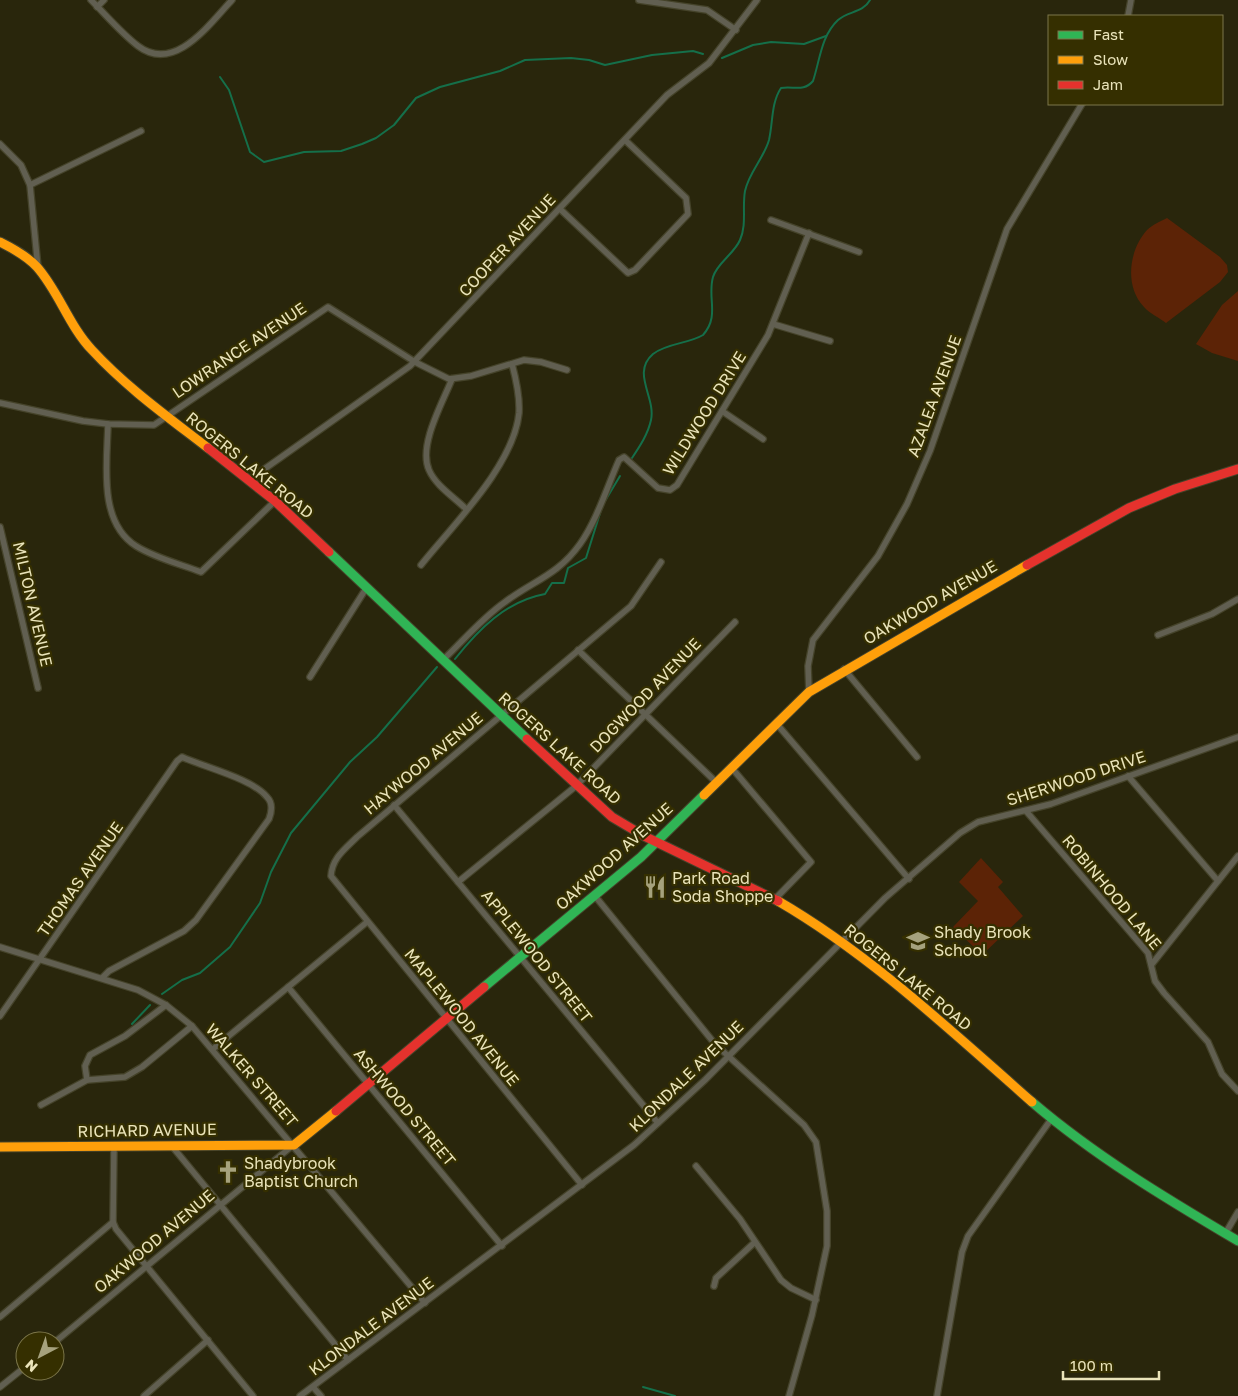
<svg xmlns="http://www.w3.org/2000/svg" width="1238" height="1396" viewBox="0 0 1238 1396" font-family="'Golos Text',sans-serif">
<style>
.green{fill:#5c2306}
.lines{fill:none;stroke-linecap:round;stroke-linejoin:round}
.stream{stroke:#156f4a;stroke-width:2}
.street-casing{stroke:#45432a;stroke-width:8}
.fast-casing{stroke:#45432a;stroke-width:11}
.slow-casing{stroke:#45432a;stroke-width:11}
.jam-casing{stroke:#45432a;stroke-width:11}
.street{stroke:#615f51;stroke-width:5.5}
.fast{stroke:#30b455;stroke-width:9}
.slow{stroke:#ff9f0a;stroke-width:9}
.jam{stroke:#e5322d;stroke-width:9}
.labels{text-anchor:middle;stroke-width:4.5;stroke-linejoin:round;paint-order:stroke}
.street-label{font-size:16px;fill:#eae4ba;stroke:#352f00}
.poi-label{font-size:16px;fill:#eae4ba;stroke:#352f00;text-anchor:start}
</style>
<rect width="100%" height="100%" fill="#29260c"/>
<!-- green -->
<g class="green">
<path d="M1167 218 1220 257 1227 265 1228 272 1220 282 1166 323C1160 318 1150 314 1144 307 1124 286 1129 250 1147 230 1152 225 1161 221 1167 218Z"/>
<polygon points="1238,291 1238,361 1212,353 1196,344 1222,305"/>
<polygon points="981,858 1003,882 998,887 1023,916 982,955 953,927 978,901 959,882"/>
</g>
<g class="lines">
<!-- stream -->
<g class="stream">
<polyline points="722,58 753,45 771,42 804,44 826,36"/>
<polyline points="220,77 229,90 250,152 264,162 304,152 341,151 362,144 376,138 394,125 416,98 440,87 500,71 525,60 571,58 589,60 605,65 652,55 693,51 703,54"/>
<path d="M632 458C640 446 648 434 651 420 656 397 631 373 653 354 667 343 688 344 703 335 720 316 707 298 713 277 717 263 734 254 740 240 747 224 742 208 745 191 749 172 764 158 769 140 773 123 771 103 781 88 794 86 804 92 813 81 820 60 821 36 838 20 848 11 863 13 870 0"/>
<polyline points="605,501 620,476"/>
<path d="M455 659C478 630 506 601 545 594L552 583H564L568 568 586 558 601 510"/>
<polyline points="162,994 182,980 200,973 230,947 260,903 271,872 291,833 350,762 377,737 437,667"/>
<polyline points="132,1024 150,1005"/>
<polyline points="643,1387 675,1396"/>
</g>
<defs>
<g id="street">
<path d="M91 0C106 15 121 33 138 46 175 74 210 23 232 0"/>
<polyline points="639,0 707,10 736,30"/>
<polyline points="97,7 104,0"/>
<polyline points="1128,16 1131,0"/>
<polyline points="0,144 21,165 30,185 38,268"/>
<polyline points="30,185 141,131"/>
<polyline points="560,209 628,273 635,270 688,214 686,198 625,140"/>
<polyline points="771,220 859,252"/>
<polyline points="773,324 830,341"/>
<path d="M452 379C443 402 418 445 429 470 436 486 454 497 466 509"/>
<polyline points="0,403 83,421 108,424 154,425 328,307 415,362 449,379 471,376 524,360 541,362 567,370"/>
<polyline points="722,411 763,439"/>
<path d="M108 424C107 464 98 522 136 546 155 558 180 564 201 572L275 501"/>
<polyline points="249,480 410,366 667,95 709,63 757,0"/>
<polyline points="0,527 38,688"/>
<path d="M421 565C453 525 514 465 519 413 520 397 516 379 512 364"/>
<polyline points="1158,635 1212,614 1238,599"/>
<polyline points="578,650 716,782"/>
<path d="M443 660C463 641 482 618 505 602 533 581 558 575 580 544 597 520 607 487 619 460L624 457 658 488 670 490 677 485 768 335 809 233"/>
<polyline points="844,669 917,757"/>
<polyline points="310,677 367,587"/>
<polyline points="809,692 808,666 813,640 878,556 907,504 930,451 1007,229 1082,104"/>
<polyline points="776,723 909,879"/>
<polyline points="731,767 811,862 775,899"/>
<polyline points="1128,776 1218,881"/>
<polyline points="394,805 658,1123"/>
<polyline points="1026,811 1148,953 1155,981 1164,993 1208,1042 1222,1074 1238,1091"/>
<polyline points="458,882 576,786 735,622"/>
<polyline points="595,896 715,1044 804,1125 816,1142 827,1211 827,1246 812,1315 789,1396"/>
<polyline points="0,947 138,990 166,1005 192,1026 425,1303"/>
<polyline points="1152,964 1238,856"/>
<polyline points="288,987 502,1246"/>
<path d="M0 1016 177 761 182 757C204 767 253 779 267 797 273 803 272 811 269 819L196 920 184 931 109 971 103 977"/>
<polyline points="213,1049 367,922"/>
<polyline points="87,1080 85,1066 90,1055 125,1036 166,1005"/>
<polyline points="41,1105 87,1080 125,1077 142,1067 192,1026"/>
<polyline points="171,1145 348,1360"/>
<polyline points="114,1146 113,1222 116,1229 253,1396"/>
<polyline points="696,1166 740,1219 781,1280 791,1288 816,1300"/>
<path d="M582 1185 331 876C332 858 345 849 357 837L631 606 661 562"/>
<polyline points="1225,1234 1238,1212"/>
<polyline points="714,1286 716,1278 755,1242"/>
<polyline points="0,1317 113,1222"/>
<polyline points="55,1342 292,1146"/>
<polyline points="0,1387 25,1367"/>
<polyline points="313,1387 321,1396"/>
<polyline points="144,1396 208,1340"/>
<polyline points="300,1396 634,1145 705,1080 885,898 960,833 978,822 1051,804 1238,737"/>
<polyline points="937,1396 962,1252 968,1236 1052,1118"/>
</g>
<g id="fast">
<polyline points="329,552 527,739"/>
<polyline points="484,987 641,857 704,795"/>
<path d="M1032 1102C1095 1156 1167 1199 1238 1241"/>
</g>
<g id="slow">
<path d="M0 242C14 249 27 256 37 267 59 292 69 326 92 350 126 387 168 417 208 448"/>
<polyline points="704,795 809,692 1027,565"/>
<path d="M778 901C871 955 951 1031 1032 1102"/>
<polyline points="0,1147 294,1145 336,1111"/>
</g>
<g id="jam">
<polyline points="208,448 275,501 329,552"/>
<polyline points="1027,565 1129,508 1175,489 1238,469"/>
<polyline points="527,739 612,817 644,836 778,901"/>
<polyline points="336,1111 484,987"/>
</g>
</defs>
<!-- street casing -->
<use href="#street" class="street-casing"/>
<!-- fast casing -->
<use href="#fast" class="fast-casing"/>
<!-- slow casing -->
<use href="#slow" class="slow-casing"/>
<!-- jam casing -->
<use href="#jam" class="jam-casing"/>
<!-- street -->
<use href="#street" class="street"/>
<!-- fast -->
<use href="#fast" class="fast"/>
<!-- slow -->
<use href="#slow" class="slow"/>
<!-- jam -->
<use href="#jam" class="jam"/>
</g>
<!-- icons -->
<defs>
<symbol id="restaurant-bare" viewBox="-9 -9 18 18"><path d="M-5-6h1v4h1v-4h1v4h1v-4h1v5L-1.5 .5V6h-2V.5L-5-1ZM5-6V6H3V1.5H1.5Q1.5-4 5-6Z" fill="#a6a27d" stroke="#352f00" stroke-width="2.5" paint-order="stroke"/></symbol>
<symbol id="school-bare" viewBox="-9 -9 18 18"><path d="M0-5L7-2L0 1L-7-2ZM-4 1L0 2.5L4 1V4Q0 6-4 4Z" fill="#a6a27d" stroke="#352f00" stroke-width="2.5" paint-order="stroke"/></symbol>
<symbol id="church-bare" viewBox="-9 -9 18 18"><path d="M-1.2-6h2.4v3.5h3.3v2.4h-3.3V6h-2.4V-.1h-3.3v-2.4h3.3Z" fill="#a6a27d" stroke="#352f00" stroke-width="2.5" paint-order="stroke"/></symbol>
</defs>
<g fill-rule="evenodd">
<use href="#restaurant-bare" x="639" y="871" width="32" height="32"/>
<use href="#school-bare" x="902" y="925" width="32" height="32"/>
<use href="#church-bare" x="212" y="1156" width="32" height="32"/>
</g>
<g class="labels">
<!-- street labels -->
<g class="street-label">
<text transform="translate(507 245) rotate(-47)" y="6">COOPER AVENUE</text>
<text transform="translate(239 350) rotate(-34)" y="6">LOWRANCE AVENUE</text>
<text transform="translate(934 396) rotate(-70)" y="6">AZALEA AVENUE</text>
<text transform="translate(704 413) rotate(-58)" y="6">WILDWOOD DRIVE</text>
<text transform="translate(250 465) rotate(39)" y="6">ROGERS LAKE ROAD</text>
<text transform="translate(930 602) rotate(-30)" y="6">OAKWOOD AVENUE</text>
<text transform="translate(33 604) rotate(77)" y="6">MILTON AVENUE</text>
<text transform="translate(645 695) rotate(-46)" y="6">DOGWOOD AVENUE</text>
<text transform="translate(560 748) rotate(42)" y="6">ROGERS LAKE ROAD</text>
<text transform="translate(423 763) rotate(-40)" y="6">HAYWOOD AVENUE</text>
<text transform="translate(1076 778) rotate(-18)" y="6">SHERWOOD DRIVE</text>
<text transform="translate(614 856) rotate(-42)" y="6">OAKWOOD AVENUE</text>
<text transform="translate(80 879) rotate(-55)" y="6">THOMAS AVENUE</text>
<text transform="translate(1112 892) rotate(50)" y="6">ROBINHOOD LANE</text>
<text transform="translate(537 956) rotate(51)" y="6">APPLEWOOD STREET</text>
<text transform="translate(908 977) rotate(39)" y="6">ROGERS LAKE ROAD</text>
<text transform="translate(462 1017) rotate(51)" y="6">MAPLEWOOD AVENUE</text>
<text transform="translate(252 1075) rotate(49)" y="6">WALKER STREET</text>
<text transform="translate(686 1076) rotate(-44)" y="6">KLONDALE AVENUE</text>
<text transform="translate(405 1107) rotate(50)" y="6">ASHWOOD STREET</text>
<text transform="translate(147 1130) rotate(-1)" y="6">RICHARD AVENUE</text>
<text transform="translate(154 1241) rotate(-40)" y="6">OAKWOOD AVENUE</text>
<text transform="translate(371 1326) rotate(-37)" y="6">KLONDALE AVENUE</text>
</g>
<!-- poi labels -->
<g class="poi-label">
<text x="672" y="884">Park Road<tspan x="672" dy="18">Soda Shoppe</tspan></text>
<text x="934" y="938">Shady Brook<tspan x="934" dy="18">School</tspan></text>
<text x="244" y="1169">Shadybrook<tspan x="244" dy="18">Baptist Church</tspan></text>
</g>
</g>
<!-- legend -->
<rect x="1048" y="15" width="175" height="90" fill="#352f00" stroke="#7d774a"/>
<rect x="1058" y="31" width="25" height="8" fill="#30b455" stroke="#7d774a"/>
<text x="1093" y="40" font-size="15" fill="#eae4ba">Fast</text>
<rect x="1058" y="56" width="25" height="8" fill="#ff9f0a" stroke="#7d774a"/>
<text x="1093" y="65" font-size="15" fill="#eae4ba">Slow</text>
<rect x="1058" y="81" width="25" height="8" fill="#e5322d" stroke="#7d774a"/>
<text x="1093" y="90" font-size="15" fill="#eae4ba">Jam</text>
<!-- north arrow -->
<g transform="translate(40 1356) rotate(221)"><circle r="24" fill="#352f00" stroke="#7d774a"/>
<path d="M0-4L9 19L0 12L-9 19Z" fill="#a6a27d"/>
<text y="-8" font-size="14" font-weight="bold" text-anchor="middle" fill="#eae4ba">N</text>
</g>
<!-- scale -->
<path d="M1063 1371v8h96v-8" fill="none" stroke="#eae4ba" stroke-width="2.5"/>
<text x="1070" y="1371" font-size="15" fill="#eae4ba" stroke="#352f00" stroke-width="4" paint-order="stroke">100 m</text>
</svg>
